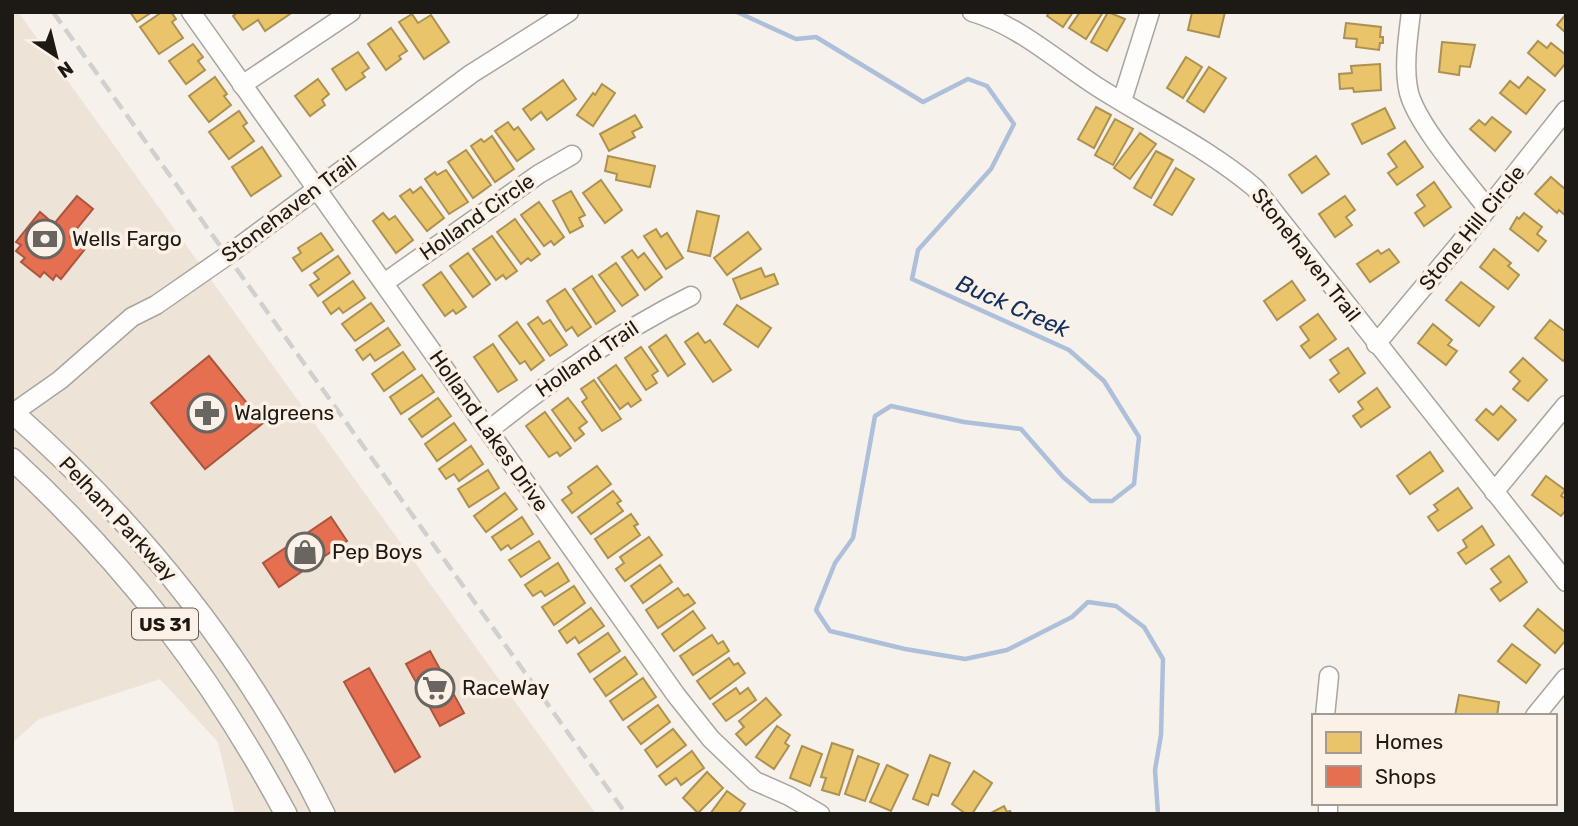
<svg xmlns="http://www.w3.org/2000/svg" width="1578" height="826" viewBox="0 0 1578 826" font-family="Rubik,sans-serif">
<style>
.built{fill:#ede3d7}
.homes{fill:#e9c46a;stroke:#ac9151;stroke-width:2}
.shops{fill:#e76f51;stroke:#aa563f;stroke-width:2}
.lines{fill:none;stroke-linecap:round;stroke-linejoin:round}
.stream{stroke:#aebfda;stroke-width:4.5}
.minor-casing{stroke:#a8a5a0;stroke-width:21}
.major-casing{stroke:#a8a5a0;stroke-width:24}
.minor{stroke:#fefdfc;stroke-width:18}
.major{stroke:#fefdfc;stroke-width:21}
.rail{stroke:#d1d0ce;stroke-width:4.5;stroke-dasharray:14 7;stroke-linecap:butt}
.labels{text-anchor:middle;stroke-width:7;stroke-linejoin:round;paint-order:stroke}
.shield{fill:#fbf1e6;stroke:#605a54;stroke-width:2}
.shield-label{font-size:19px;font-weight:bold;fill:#1d1a16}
.street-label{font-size:21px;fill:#1d1a16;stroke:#fbf1e6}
.poi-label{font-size:21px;fill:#1d1a16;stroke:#fbf1e6;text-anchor:start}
.water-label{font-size:23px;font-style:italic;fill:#113164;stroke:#fbf1e6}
</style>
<rect width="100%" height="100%" fill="#f6f1eb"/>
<!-- built -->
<polygon class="built" points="12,12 18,12 596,814 235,814 218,742 160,679 39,719 12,743"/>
<!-- homes -->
<g class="homes">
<polygon points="130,12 152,12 137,22"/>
<polygon points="162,12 171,12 176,19 172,22 183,38 159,54 140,27"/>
<polygon points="238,12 289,12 290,14 265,31 258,20 243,30 233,16"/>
<polygon points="1049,12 1073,12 1063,27 1047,16"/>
<polygon points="1080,12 1103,12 1086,39 1069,28"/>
<polygon points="1108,12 1125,19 1107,51 1091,42"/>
<polygon points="1192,12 1225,12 1219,37 1188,30"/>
<polygon points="412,14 418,23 431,15 449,42 424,59 399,22"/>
<polygon points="1566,14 1566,33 1557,25"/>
<polygon points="1346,23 1381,27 1380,37 1383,37 1383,43 1380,43 1379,50 1356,47 1357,39 1344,38"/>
<polygon points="391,28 407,51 399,56 401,59 386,70 368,44"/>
<polygon points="1538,41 1547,48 1551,43 1566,55 1566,63 1555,76 1528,53"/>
<polygon points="1442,42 1475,45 1470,67 1460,66 1459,75 1439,72"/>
<polygon points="193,44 203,57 198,61 205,70 186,84 169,61"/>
<polygon points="358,52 369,68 362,73 365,77 346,90 332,69"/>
<polygon points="1186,57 1202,67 1183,98 1167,88"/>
<polygon points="1380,64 1381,90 1354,92 1353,88 1340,89 1339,74 1352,73 1351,66"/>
<polygon points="1209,67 1226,78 1204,112 1187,101"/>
<polygon points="215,77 227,94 224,96 231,105 209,122 189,96"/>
<polygon points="1528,77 1545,90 1526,114 1500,93 1510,81 1519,88"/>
<polygon points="318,79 329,94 322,100 325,105 310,116 295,96"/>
<polygon points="563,80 576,99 547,120 541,112 531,120 523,109"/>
<polygon points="602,84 615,93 593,126 577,115 593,93 595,95"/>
<polygon points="1096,107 1111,115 1094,148 1078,139"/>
<polygon points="1385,108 1395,128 1362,144 1352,124"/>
<polygon points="239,111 247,123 243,126 254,141 229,159 209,132"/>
<polygon points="635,115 642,127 632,132 635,137 609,151 600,134"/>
<polygon points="1492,117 1511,132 1495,151 1470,129 1479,120 1485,125"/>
<polygon points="1115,119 1133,129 1113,165 1095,155"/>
<polygon points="508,122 514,130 518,127 534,149 517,161 495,131"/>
<polygon points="1140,133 1156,144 1130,179 1114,168"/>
<polygon points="492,136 514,169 495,182 471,146 481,139 484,142"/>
<polygon points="1405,141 1423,167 1397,185 1388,173 1397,167 1388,154"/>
<polygon points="262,147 281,176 251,196 232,167"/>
<polygon points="466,150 491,185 473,198 448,162"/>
<polygon points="1156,151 1173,160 1151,198 1134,188"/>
<polygon points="608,156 655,166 650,187 616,180 617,174 605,171"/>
<polygon points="1316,156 1329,174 1302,193 1289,175"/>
<polygon points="1176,168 1194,179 1172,215 1154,205"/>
<polygon points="446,170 468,202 449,214 425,179 435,172 437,175"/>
<polygon points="1551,177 1566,190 1566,216 1559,210 1557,213 1535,194"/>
<polygon points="601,180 622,210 605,223 583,193"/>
<polygon points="1434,182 1451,207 1424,226 1415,213 1425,206 1417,195"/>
<polygon points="421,187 444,218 427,231 400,196 410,189 413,193"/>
<polygon points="571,191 585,215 579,218 583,226 570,233 553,201"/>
<polygon points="1345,196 1355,210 1346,217 1352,225 1335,237 1319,214"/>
<polygon points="539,202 564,237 554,245 551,241 544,246 521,215"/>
<polygon points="697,211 719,216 710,256 688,251"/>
<polygon points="383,213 389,220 395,216 413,240 396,253 373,221"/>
<polygon points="1524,213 1542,227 1537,234 1546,241 1538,251 1510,229 1517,217 1519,219"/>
<polygon points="515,219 540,254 531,261 528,258 521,264 497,232"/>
<polygon points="656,229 661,237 667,233 683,258 666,269 644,236"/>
<polygon points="748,232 761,249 727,275 714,258"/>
<polygon points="321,233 333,250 302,271 293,258 301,253 298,248"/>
<polygon points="492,236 517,271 506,279 503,275 496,280 473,249"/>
<polygon points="1389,249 1399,262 1370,282 1357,264 1378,250 1381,254"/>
<polygon points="1494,249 1511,263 1508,266 1519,275 1508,289 1480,267"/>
<polygon points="632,250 638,258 644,253 662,277 645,290 622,257"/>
<polygon points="468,253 490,284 473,297 450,266"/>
<polygon points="338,256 350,273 318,296 310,285 319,279 314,273"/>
<polygon points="616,263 638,295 622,306 599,275"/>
<polygon points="761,268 765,277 774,274 778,284 741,299 733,279"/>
<polygon points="441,272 466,307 456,314 453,310 445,316 423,285"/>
<polygon points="592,276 615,311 596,324 573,289"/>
<polygon points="353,281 365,298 343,313 339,308 331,314 323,302"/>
<polygon points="1292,281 1305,300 1277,320 1264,301"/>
<polygon points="1461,282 1494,307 1479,326 1446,300"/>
<polygon points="565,289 591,327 578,336 572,327 566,331 547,301"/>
<polygon points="371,303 384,321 355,341 342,324"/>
<polygon points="737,305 771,328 758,347 724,324"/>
<polygon points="1318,314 1336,339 1310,358 1301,346 1309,340 1300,327"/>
<polygon points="538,317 543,324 550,320 567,345 550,356 528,324"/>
<polygon points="1550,320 1566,332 1566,358 1563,361 1535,338"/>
<polygon points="517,322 544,360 531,370 525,361 520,364 499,336"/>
<polygon points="1433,324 1452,340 1448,345 1457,351 1446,365 1418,343"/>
<polygon points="388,328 400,345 375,361 370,354 363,360 356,350"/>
<polygon points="698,333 705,343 710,340 731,370 713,382 685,342"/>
<polygon points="666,335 685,364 668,376 649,347"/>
<polygon points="493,344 517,380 498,392 474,357"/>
<polygon points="641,347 658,371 652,375 657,383 646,390 625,358"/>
<polygon points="1348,348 1365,373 1339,392 1330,380 1339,373 1330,360"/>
<polygon points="403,352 415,369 384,391 372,374"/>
<polygon points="1523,358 1547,380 1528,401 1513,389 1520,381 1510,372"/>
<polygon points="616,365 641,400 631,407 628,403 620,409 598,378"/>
<polygon points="422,375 434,392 401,414 390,397"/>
<polygon points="594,380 621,419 602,431 582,402 587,398 581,389"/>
<polygon points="1377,388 1390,407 1361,427 1353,416 1363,409 1358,402"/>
<polygon points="438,398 451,416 422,437 409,419"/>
<polygon points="568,398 587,422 579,428 584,434 575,441 552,410"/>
<polygon points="1501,406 1516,420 1498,440 1476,420 1486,409 1493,415"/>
<polygon points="545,412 571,448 560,456 557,452 549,457 526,426"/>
<polygon points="454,423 466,440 437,461 425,444"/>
<polygon points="471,446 483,464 459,481 454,474 446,479 439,469"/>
<polygon points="1430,452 1443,471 1410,494 1397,476"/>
<polygon points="597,466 611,484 572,513 562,500 572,493 568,487"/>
<polygon points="488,470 499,488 469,507 458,489"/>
<polygon points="1546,476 1565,490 1561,496 1566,499 1566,510 1561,516 1532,495"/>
<polygon points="1458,488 1472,508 1438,531 1428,517 1438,510 1434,505"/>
<polygon points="613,491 621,501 617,503 623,511 591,534 578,517"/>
<polygon points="505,493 517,509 486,532 474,516"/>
<polygon points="631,514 638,524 634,526 640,535 608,558 595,539"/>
<polygon points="522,517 533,534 511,549 508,545 501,550 492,537"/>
<polygon points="1482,526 1494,545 1466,564 1458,553 1467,547 1463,540"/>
<polygon points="649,537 662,555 625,581 616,569 624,563 620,557"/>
<polygon points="539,541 550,558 521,577 509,560"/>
<polygon points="1509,556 1527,582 1500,601 1491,589 1501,582 1491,569"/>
<polygon points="558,563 569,581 545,596 541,591 533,596 525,585"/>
<polygon points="660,565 672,582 643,603 631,586"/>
<polygon points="574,586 585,603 554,625 542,607"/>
<polygon points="678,588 684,596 688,594 695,603 658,628 646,610"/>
<polygon points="591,608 604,626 579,643 575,637 567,643 559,631"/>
<polygon points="1538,609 1566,633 1566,640 1555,653 1524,626"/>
<polygon points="693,611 705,628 674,651 662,634"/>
<polygon points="608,633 620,651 590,672 578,654"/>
<polygon points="712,635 718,644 723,641 729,651 693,675 680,656"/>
<polygon points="1512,644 1540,665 1526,683 1498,661"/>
<polygon points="625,657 637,674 606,696 594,679"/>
<polygon points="729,658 734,665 738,663 745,673 710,699 697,681"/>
<polygon points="643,678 656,697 623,720 610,701"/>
<polygon points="736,688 740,694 748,688 756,700 726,721 713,704"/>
<polygon points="1459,695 1499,702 1497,716 1455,716"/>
<polygon points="766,698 781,715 746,745 736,734 744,727 739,721"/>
<polygon points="658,705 670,722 641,744 628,727"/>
<polygon points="777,726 790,735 785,743 789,746 774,769 756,757"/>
<polygon points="673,729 686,745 657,767 645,750"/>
<polygon points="832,743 853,750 839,795 822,790 826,778 821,777"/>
<polygon points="802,746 822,754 810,786 790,778"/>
<polygon points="692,751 704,768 681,785 676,778 666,785 659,776"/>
<polygon points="930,755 950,763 938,796 932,794 928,805 913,799"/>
<polygon points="858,756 879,764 865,801 845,794"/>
<polygon points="887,765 908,775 891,811 870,802"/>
<polygon points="974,771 992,783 972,814 966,814 952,804"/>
<polygon points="707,772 723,788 698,813 683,798"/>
<polygon points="727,791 745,804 738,814 710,814"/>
<polygon points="1004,806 1007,812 1010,811 1012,814 989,814"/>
</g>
<!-- shops -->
<g class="shops">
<polygon points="77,196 93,209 70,237 85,249 61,279 56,275 53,280 44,272 40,277 21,262 25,258 16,251 21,245 16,242 40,212 54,224"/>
<polygon points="209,356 263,423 205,469 151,403"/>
<polygon points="331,517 347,541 279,587 263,563"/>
<polygon points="430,651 464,713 440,726 406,664"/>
<polygon points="369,668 420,757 395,772 344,682"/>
</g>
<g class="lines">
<!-- stream -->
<polyline class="stream" points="737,12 796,39 816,37 923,102 968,79 987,86 1014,124 991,169 918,250 912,279 1069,350 1104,381 1139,437 1134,484 1112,501 1091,501 1063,477 1021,429 964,422 891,406 875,416 853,538 835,563 816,610 830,631 905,649 965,659 1007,650 1072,617 1088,602 1116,606 1144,627 1163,659 1161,735 1155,770 1158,814"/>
<defs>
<g id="minor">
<polyline points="191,12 676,695 711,739 755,781 789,796 820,814"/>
<path d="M972 12C1018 25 1056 60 1096 86 1149 120 1206 147 1255 188L1566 582"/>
<path d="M1411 12C1408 37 1403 68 1409 93 1418 126 1465 179 1487 208"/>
<polyline points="242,85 351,12"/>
<polyline points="1122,101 1150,12"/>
<polyline points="384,283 539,174 572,155"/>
<polyline points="1376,344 1457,247 1566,110"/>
<polyline points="13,413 60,380 132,317 156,305 228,255 471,74 569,12"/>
<path d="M489 430C552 380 618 332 691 296"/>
<polyline points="1494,492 1566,405"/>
<polyline points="1325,716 1329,676"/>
<polyline points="1535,716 1566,678"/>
<polyline points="1328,814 1328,803"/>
</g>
<g id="major">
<path d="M12 412C141 525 248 660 324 814"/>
<path d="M12 459C128 566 211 675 286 814"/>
</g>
</defs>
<!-- minor casing -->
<use href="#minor" class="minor-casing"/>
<!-- major casing -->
<use href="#major" class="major-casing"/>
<!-- minor -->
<use href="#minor" class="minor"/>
<!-- major -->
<use href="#major" class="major"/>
<!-- rail -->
<polyline class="rail" points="53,12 626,814"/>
</g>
<!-- icons -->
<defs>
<symbol id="bank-ring" viewBox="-11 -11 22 22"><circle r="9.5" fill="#fbf1e6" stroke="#696561" stroke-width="1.5"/><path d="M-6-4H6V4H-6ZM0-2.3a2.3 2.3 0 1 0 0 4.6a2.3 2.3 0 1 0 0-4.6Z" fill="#696561"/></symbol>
<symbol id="pharmacy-ring" viewBox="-11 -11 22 22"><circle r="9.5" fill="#fbf1e6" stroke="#696561" stroke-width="1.5"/><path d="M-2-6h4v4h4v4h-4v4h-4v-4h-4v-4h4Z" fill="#696561"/></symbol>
<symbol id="shop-ring" viewBox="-11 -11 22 22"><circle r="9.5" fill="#fbf1e6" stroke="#696561" stroke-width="1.5"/><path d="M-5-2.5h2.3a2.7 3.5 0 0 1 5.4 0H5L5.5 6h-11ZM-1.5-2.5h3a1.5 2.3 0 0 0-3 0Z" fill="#696561"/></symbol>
<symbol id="supermarket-ring" viewBox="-11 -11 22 22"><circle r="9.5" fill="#fbf1e6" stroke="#696561" stroke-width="1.5"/><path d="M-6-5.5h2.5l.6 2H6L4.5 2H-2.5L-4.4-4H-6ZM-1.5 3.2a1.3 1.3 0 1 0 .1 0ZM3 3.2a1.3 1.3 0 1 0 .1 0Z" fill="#696561"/></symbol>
</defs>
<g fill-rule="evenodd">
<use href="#bank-ring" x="23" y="217" width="44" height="44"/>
<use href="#pharmacy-ring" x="185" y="391" width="44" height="44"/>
<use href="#shop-ring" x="283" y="530" width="44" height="44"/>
<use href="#supermarket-ring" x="413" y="666" width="44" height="44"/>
</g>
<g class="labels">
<!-- shield labels -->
<rect class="shield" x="132" y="608.5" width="66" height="31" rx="5"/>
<g class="shield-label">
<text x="165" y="631">US 31</text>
</g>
<!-- street labels -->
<g class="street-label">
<text transform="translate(289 209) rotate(-37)" y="7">Stonehaven Trail</text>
<text transform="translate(477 217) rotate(-35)" y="7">Holland Circle</text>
<text transform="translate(1472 228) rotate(-51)" y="7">Stone Hill Circle</text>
<text transform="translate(1306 255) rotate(52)" y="7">Stonehaven Trail</text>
<text transform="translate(587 359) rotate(-34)" y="7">Holland Trail</text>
<text transform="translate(489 431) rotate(55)" y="7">Holland Lakes Drive</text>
<text transform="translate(118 519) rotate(47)" y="7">Pelham Parkway</text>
</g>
<!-- poi labels -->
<g class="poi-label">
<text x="72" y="246">Wells Fargo</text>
<text x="234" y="420">Walgreens</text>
<text x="332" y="559">Pep Boys</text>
<text x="462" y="695">RaceWay</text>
</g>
<!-- water labels -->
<g class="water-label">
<text transform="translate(1013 306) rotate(24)" y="8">Buck Creek</text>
</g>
</g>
<!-- border -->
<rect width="1578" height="826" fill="none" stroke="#1d1a16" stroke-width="28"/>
<!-- legend -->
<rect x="1312" y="714" width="245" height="91" fill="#fbf1e6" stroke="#a29b93" stroke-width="2"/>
<rect x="1326" y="732" width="35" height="21" fill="#e9c46a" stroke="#a29b93" stroke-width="2"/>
<text x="1375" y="749" font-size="21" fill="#1d1a16">Homes</text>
<rect x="1326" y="766" width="35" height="21" fill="#e76f51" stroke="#a29b93" stroke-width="2"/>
<text x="1375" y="784" font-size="21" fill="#1d1a16">Shops</text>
<!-- north arrow -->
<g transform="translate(56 56) rotate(145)" stroke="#fbf1e6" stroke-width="5" paint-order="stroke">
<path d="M0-5L12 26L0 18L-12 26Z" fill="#1d1a16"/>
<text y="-10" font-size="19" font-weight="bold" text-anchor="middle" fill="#1d1a16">N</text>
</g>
</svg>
